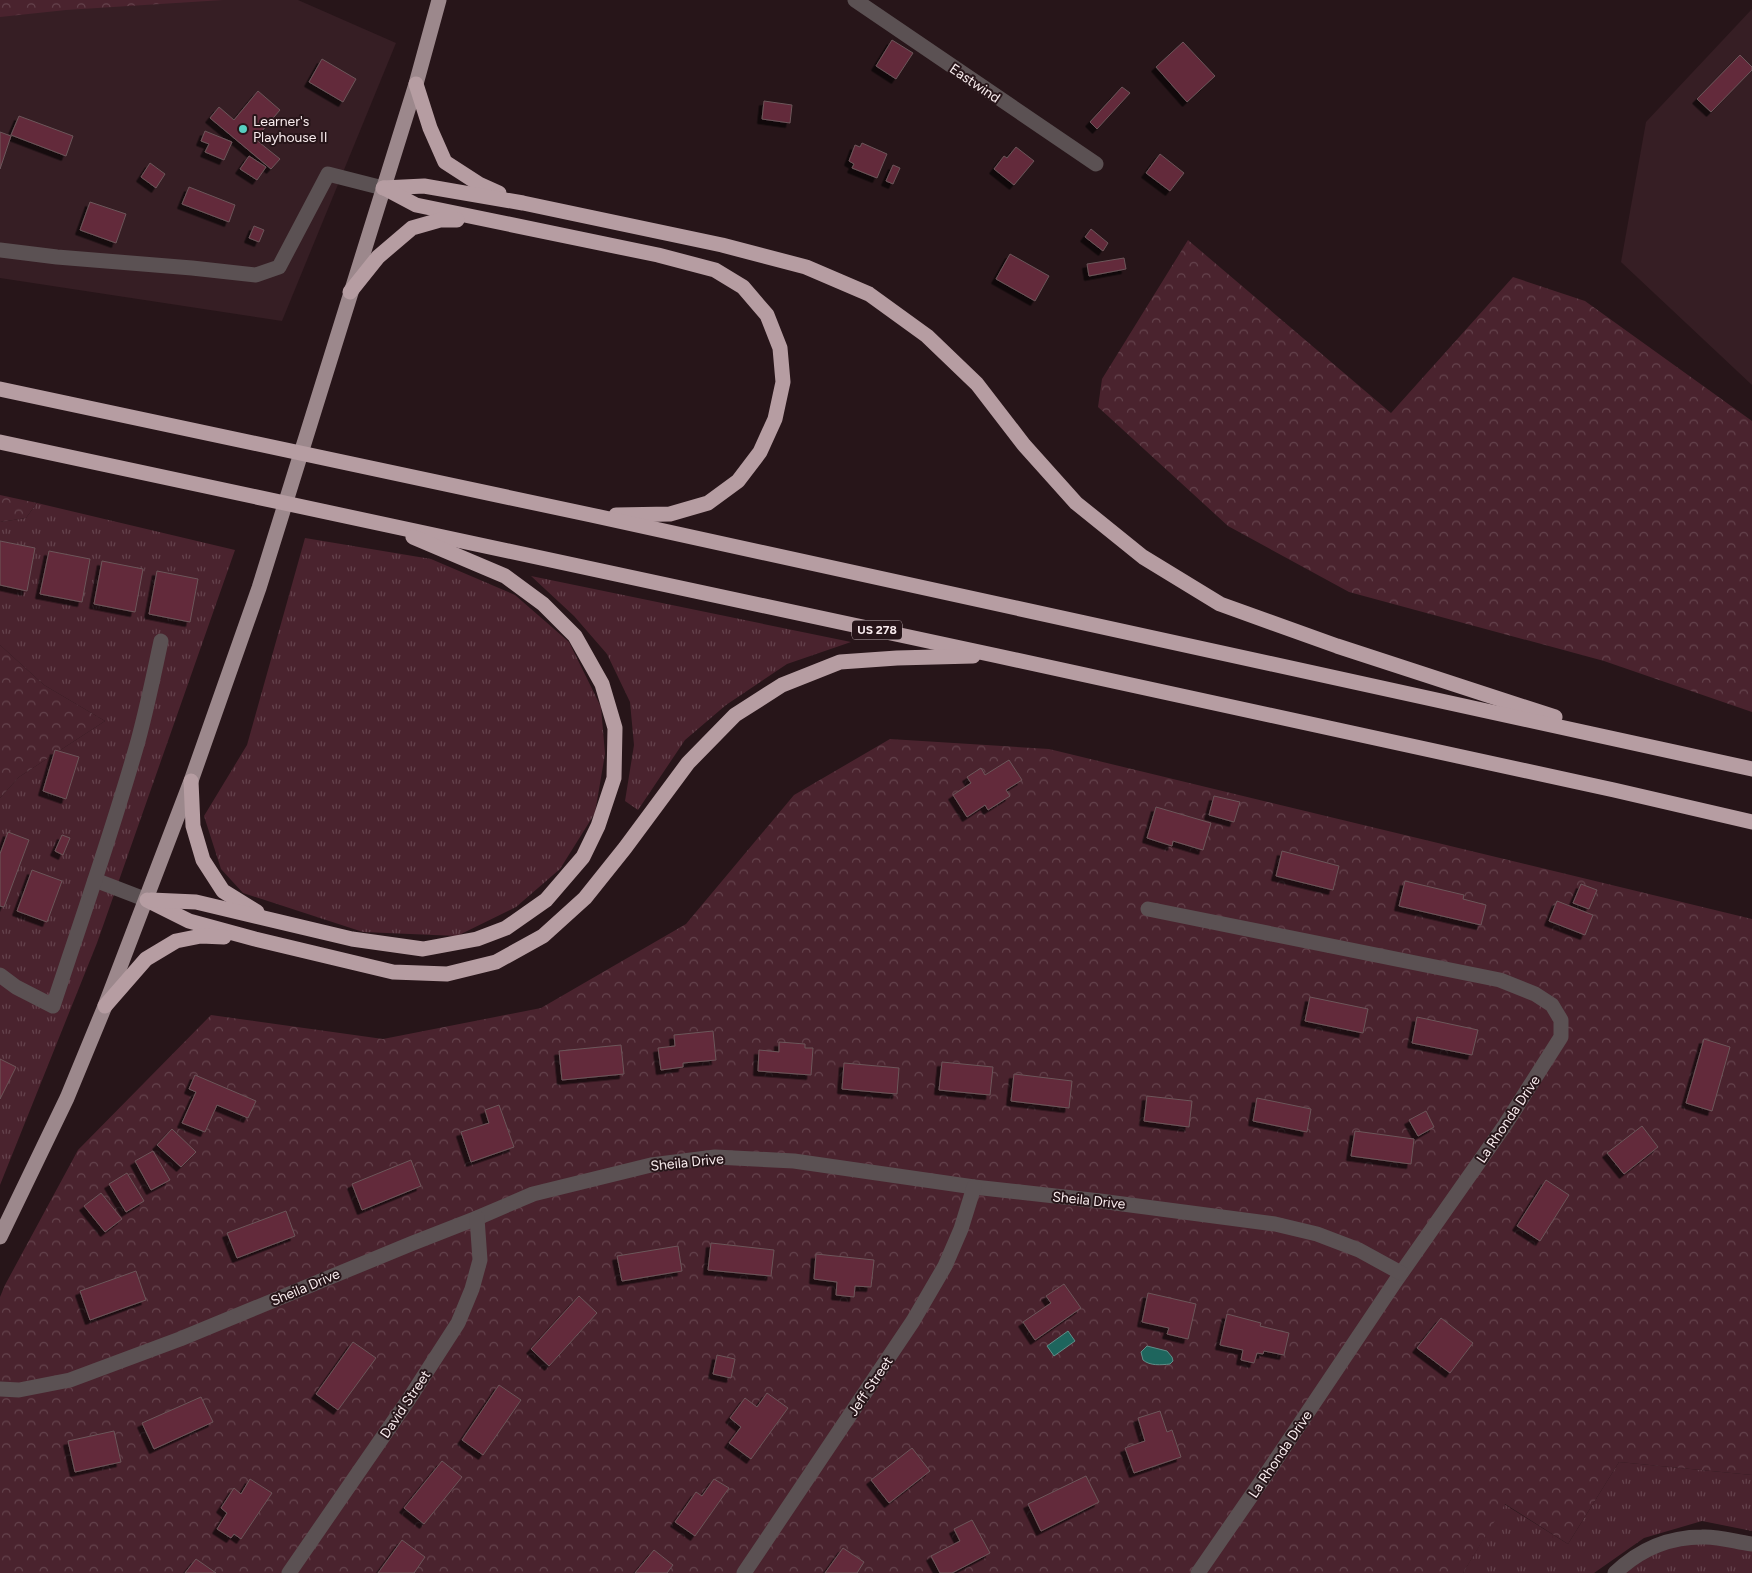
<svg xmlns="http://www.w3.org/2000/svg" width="1752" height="1573" viewBox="0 0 1752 1573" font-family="Figtree,sans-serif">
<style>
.built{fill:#361e24}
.grass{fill:url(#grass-tufts)}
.forest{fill:url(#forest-crowns)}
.water{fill:#1e655d;stroke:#608e88}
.building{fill:#64293a;stroke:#6c565a;filter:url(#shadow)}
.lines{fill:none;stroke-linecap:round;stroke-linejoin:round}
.minor{stroke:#5b5153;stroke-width:15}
.major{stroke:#9c888c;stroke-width:15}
.highway{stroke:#b69da2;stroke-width:15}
.poi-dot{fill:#58cec0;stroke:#271519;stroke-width:2}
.labels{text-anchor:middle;stroke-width:4;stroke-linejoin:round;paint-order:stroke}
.shield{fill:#271519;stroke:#baacae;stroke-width:1}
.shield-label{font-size:12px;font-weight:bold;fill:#f9ecee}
.street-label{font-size:14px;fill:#f9ecee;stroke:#271519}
.poi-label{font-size:14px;fill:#f9ecee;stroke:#271519;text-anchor:start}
</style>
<defs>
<pattern id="grass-tufts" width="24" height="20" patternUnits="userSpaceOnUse" patternTransform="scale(1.25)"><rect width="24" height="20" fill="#4a232e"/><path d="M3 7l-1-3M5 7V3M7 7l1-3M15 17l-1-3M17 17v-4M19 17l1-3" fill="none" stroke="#65434d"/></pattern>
<pattern id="forest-crowns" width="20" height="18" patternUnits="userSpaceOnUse" patternTransform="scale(1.25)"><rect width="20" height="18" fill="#4a232e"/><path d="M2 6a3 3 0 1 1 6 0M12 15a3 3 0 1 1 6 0" fill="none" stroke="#65434d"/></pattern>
<filter id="shadow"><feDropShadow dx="-4.5" dy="4.5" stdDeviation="0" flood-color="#0009"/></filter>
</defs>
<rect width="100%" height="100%" fill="#271519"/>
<!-- built -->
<g class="built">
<polygon points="0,0 298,0 396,43 282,321 0,278"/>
<polygon points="1752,9 1752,385 1621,262 1646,122"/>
</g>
<!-- grass -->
<g class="grass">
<polygon points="37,503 235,550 97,943 0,1185 0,798 19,777 105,721 44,685 0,645 0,522 26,518"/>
<polygon points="305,538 431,559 515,595 569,642 601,707 605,754 595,813 560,869 516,907 457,936 363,932 243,893 221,869 204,816 247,745"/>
<polygon points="531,576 851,642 787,664 726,705 685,740 638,810 625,801 634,745 630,702 607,654 574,616"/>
<polygon points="1619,1462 1752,1475 1752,1531 1702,1521 1644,1538 1594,1573 1463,1573 1504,1504 1568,1544"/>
<polygon points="1663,1542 1752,1544 1752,1573 1615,1573"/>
</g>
<!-- forest -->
<g class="forest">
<polygon points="0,0 223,0 66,10 0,17"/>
<polygon points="1188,240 1391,413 1513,277 1585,301 1752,421 1752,712 1604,661 1349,592 1228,526 1098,407 1102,379"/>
<polygon points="0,495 37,503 26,518 0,522"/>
<polygon points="0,645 44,685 105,721 19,777 0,798"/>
<polygon points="890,739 1049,749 1752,919 1752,1475 1619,1462 1568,1544 1505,1504 1463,1573 0,1573 0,1297 5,1285 78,1150 211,1015 383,1039 541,1008 686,924 794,795"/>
</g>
<!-- water -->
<g class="water">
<polygon points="1068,1331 1075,1341 1054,1356 1047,1346"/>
<path d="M1147 1346 1167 1351 1172 1357 1173 1361 1170 1364C1161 1365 1150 1366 1143 1360L1141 1352Z"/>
</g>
<!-- building -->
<g class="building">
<polygon points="892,40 913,53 896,79 876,66"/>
<polygon points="1183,42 1215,76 1187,102 1156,67"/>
<polygon points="1740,55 1752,67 1752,70 1711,112 1697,99"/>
<polygon points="322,59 356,79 343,102 309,82"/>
<polygon points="1122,87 1130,93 1097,129 1090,122"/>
<polygon points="258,91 280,110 255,139 280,159 271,169 210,118 219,107 234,120"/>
<polygon points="764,101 792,105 790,123 762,119"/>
<polygon points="19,116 73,136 66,156 11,135"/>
<polygon points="205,131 232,142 224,160 205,152 209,144 201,141"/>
<polygon points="0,132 11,136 0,169"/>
<polygon points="862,143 887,154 877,178 852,168 854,164 849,161 855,145 860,147"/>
<polygon points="1016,147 1034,161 1014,185 994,169 1004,156 1007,158"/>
<polygon points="1160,154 1184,173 1170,191 1146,173"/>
<polygon points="249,156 266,167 257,180 240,169"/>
<polygon points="150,163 165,174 156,188 141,177"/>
<polygon points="893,165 900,168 893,184 886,181"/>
<polygon points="189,187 235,205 229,222 182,204"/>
<polygon points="90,202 126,214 116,243 80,230"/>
<polygon points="254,226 264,230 259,242 249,238"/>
<polygon points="1091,229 1108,243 1103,251 1085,237"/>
<polygon points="1010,254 1049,276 1035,301 996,279"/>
<polygon points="1124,258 1126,269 1089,276 1087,264"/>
<polygon points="0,541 35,548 27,591 0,585"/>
<polygon points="49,551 90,559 82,602 40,594"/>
<polygon points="102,561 143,569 135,612 94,604"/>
<polygon points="157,571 198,579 190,622 149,614"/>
<polygon points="55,750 79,757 66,799 43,791"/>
<polygon points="1009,760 1022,780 1006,790 1010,796 988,810 985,805 967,817 953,795 971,783 967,777 981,768 985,775"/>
<polygon points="1214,796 1240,802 1234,822 1209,815"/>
<polygon points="1156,807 1211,823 1203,850 1173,841 1172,846 1147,838"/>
<polygon points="8,832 29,840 4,907 0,906 0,854"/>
<polygon points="62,835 70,838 63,855 55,851"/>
<polygon points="1282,851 1339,866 1333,890 1276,876"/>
<polygon points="32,870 62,881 47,922 17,911"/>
<polygon points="1405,881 1464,895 1463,899 1486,905 1481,925 1399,906"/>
<polygon points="1581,884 1597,890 1589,909 1573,903"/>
<polygon points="1557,901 1593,915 1585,935 1549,921"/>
<polygon points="1310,997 1368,1009 1363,1033 1305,1021"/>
<polygon points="1417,1017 1478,1030 1472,1055 1412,1043"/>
<polygon points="713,1031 716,1060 683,1063 683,1067 661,1070 658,1048 675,1046 674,1035"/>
<polygon points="1704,1039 1730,1047 1712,1111 1686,1103"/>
<polygon points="779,1042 805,1044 805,1048 813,1048 811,1075 758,1071 759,1050 779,1052"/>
<polygon points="621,1045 624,1074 562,1080 559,1051"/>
<polygon points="0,1059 16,1067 0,1099"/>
<polygon points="942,1062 993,1067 990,1095 939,1090"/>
<polygon points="844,1063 899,1068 897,1094 842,1089"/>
<polygon points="1014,1074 1072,1081 1069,1108 1011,1101"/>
<polygon points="195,1075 256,1101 248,1118 217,1105 205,1132 182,1123 196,1092 189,1089"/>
<polygon points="1147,1096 1192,1101 1189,1127 1144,1121"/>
<polygon points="1257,1098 1311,1109 1307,1132 1253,1121"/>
<polygon points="499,1105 514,1147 471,1162 461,1132 489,1123 485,1110"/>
<polygon points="1426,1111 1434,1127 1418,1136 1409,1120"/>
<polygon points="1642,1126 1658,1147 1624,1174 1607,1153"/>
<polygon points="172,1129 196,1152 181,1167 157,1145"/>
<polygon points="1355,1131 1414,1139 1411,1164 1351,1156"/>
<polygon points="153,1151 170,1180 151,1190 135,1161"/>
<polygon points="411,1160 421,1186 362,1210 352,1184"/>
<polygon points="127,1173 144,1201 126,1212 109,1184"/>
<polygon points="1546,1180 1569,1195 1540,1241 1517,1226"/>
<polygon points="101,1193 122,1219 105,1232 84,1206"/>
<polygon points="286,1211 295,1236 237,1258 227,1233"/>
<polygon points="711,1243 774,1250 771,1276 708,1270"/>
<polygon points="678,1246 682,1271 622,1281 617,1256"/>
<polygon points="816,1254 874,1260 871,1287 855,1286 854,1297 836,1295 837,1282 814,1279"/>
<polygon points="136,1271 146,1300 90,1320 80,1291"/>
<polygon points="1064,1284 1081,1308 1035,1340 1023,1322 1051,1303 1046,1296"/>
<polygon points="1148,1293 1196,1304 1188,1339 1167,1334 1169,1328 1142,1322"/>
<polygon points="579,1296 597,1313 549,1366 531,1349"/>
<polygon points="1227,1314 1261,1323 1260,1326 1289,1333 1284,1355 1264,1351 1263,1354 1257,1353 1254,1363 1241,1360 1243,1350 1220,1345"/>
<polygon points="1441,1318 1473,1343 1450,1373 1417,1348"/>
<polygon points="353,1342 376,1358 338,1410 316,1394"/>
<polygon points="717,1355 735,1359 731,1378 713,1374"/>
<polygon points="499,1385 521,1400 483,1455 462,1440"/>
<polygon points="767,1393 788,1408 751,1459 729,1443 741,1427 730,1418 745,1398 757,1407"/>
<polygon points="201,1397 213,1422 154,1449 142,1423"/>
<polygon points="1160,1411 1167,1432 1172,1430 1181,1457 1134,1473 1125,1448 1145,1441 1138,1418"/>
<polygon points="114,1431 121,1462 75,1472 68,1441"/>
<polygon points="912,1448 930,1471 889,1503 871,1480"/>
<polygon points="442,1461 462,1477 424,1524 404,1508"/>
<polygon points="1086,1476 1099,1502 1041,1531 1028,1504"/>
<polygon points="250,1479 272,1493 241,1539 234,1534 231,1538 217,1529 227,1513 221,1508 234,1488 241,1494"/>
<polygon points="714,1479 729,1488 695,1536 675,1522 696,1492 702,1496"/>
<polygon points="972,1520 990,1553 952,1573 940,1573 931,1556 960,1541 954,1529"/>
<polygon points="402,1540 425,1557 414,1573 378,1573"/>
<polygon points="843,1548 864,1562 857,1573 825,1573"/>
<polygon points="654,1550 673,1565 667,1573 635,1573"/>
<polygon points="196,1559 216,1573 185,1573"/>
</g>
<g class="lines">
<!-- minor -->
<g class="minor">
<polyline points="855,0 1096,164"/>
<polyline points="0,250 57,257 192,268 256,275 279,267 328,174 383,188"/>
<polyline points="95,880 147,900"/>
<polyline points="1148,909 1500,980 1535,994 1552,1005 1561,1020 1561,1037 1505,1125 1395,1282 1265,1476 1198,1573"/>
<path d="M0 975 16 987 53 1006C82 918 113 830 138 741 147 708 154 674 161 641"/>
<polyline points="0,1389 19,1390 70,1380 180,1339 413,1243 477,1218 533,1194 651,1165 715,1157 794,1161 974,1187 1100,1201 1275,1224 1317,1234 1359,1250 1401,1273"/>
<polyline points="289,1573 409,1399 458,1323 472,1289 480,1260 477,1218"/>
<polyline points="744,1573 913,1321 945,1266 961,1229 974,1187"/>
<path d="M1615 1573C1639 1550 1668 1537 1702 1537 1718 1536 1736 1542 1752 1544"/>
</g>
<!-- major -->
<polyline class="major" points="0,1237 67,1098 105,1006 191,781 259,588 416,84 439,0"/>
<!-- highway -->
<g class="highway">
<polyline points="416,84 430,128 445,162 479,184 499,193"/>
<polyline points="383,188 424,186 523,203 722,245 806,267 869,294 927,336 977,384 1024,445 1076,503 1143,557 1220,604 1337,646 1555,717"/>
<polyline points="384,188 416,205 658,255 715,270 743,287 767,315 780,348 783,382 775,419 760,452 738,481 708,503 670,514 616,515"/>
<polyline points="350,292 378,257 412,228 440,220 457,220"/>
<polyline points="0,389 591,515 1752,769"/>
<polyline points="0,442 998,656 1614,790 1752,822"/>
<polyline points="191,781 193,826 203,860 223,891 257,912"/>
<polyline points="147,900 189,921 255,939 393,972 447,974 496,962 543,936 585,898 625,848 688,763 735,715 782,685 840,662 897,658 973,656"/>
<polyline points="151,900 196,902 352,939 423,949 477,939 506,928 546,900 583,857 598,826 614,778 615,728 602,684 575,636 543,604 505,576 413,537"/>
<polyline points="105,1006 146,959 176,941 201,936 224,937"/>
</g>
</g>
<!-- markers -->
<circle class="poi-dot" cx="243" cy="129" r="5"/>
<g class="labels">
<!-- shield labels -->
<rect class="shield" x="852" y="620.5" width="50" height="19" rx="4"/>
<g class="shield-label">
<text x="877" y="634">US 278</text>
</g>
<!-- street labels -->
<g class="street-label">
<text transform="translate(975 83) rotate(34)" y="5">Eastwind</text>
<text transform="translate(1508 1119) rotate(-56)" y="5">La Rhonda Drive</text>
<text transform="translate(687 1162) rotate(-6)" y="5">Sheila Drive</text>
<text transform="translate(1089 1200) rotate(6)" y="5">Sheila Drive</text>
<text transform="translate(305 1287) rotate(-23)" y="5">Sheila Drive</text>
<text transform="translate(870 1386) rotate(-56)" y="5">Jeff Street</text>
<text transform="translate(405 1404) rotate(-56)" y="5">David Street</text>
<text transform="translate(1280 1454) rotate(-56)" y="5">La Rhonda Drive</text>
</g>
<!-- poi labels -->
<g class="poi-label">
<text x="253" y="126">Learner's<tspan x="253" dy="16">Playhouse II</tspan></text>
</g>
</g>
</svg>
